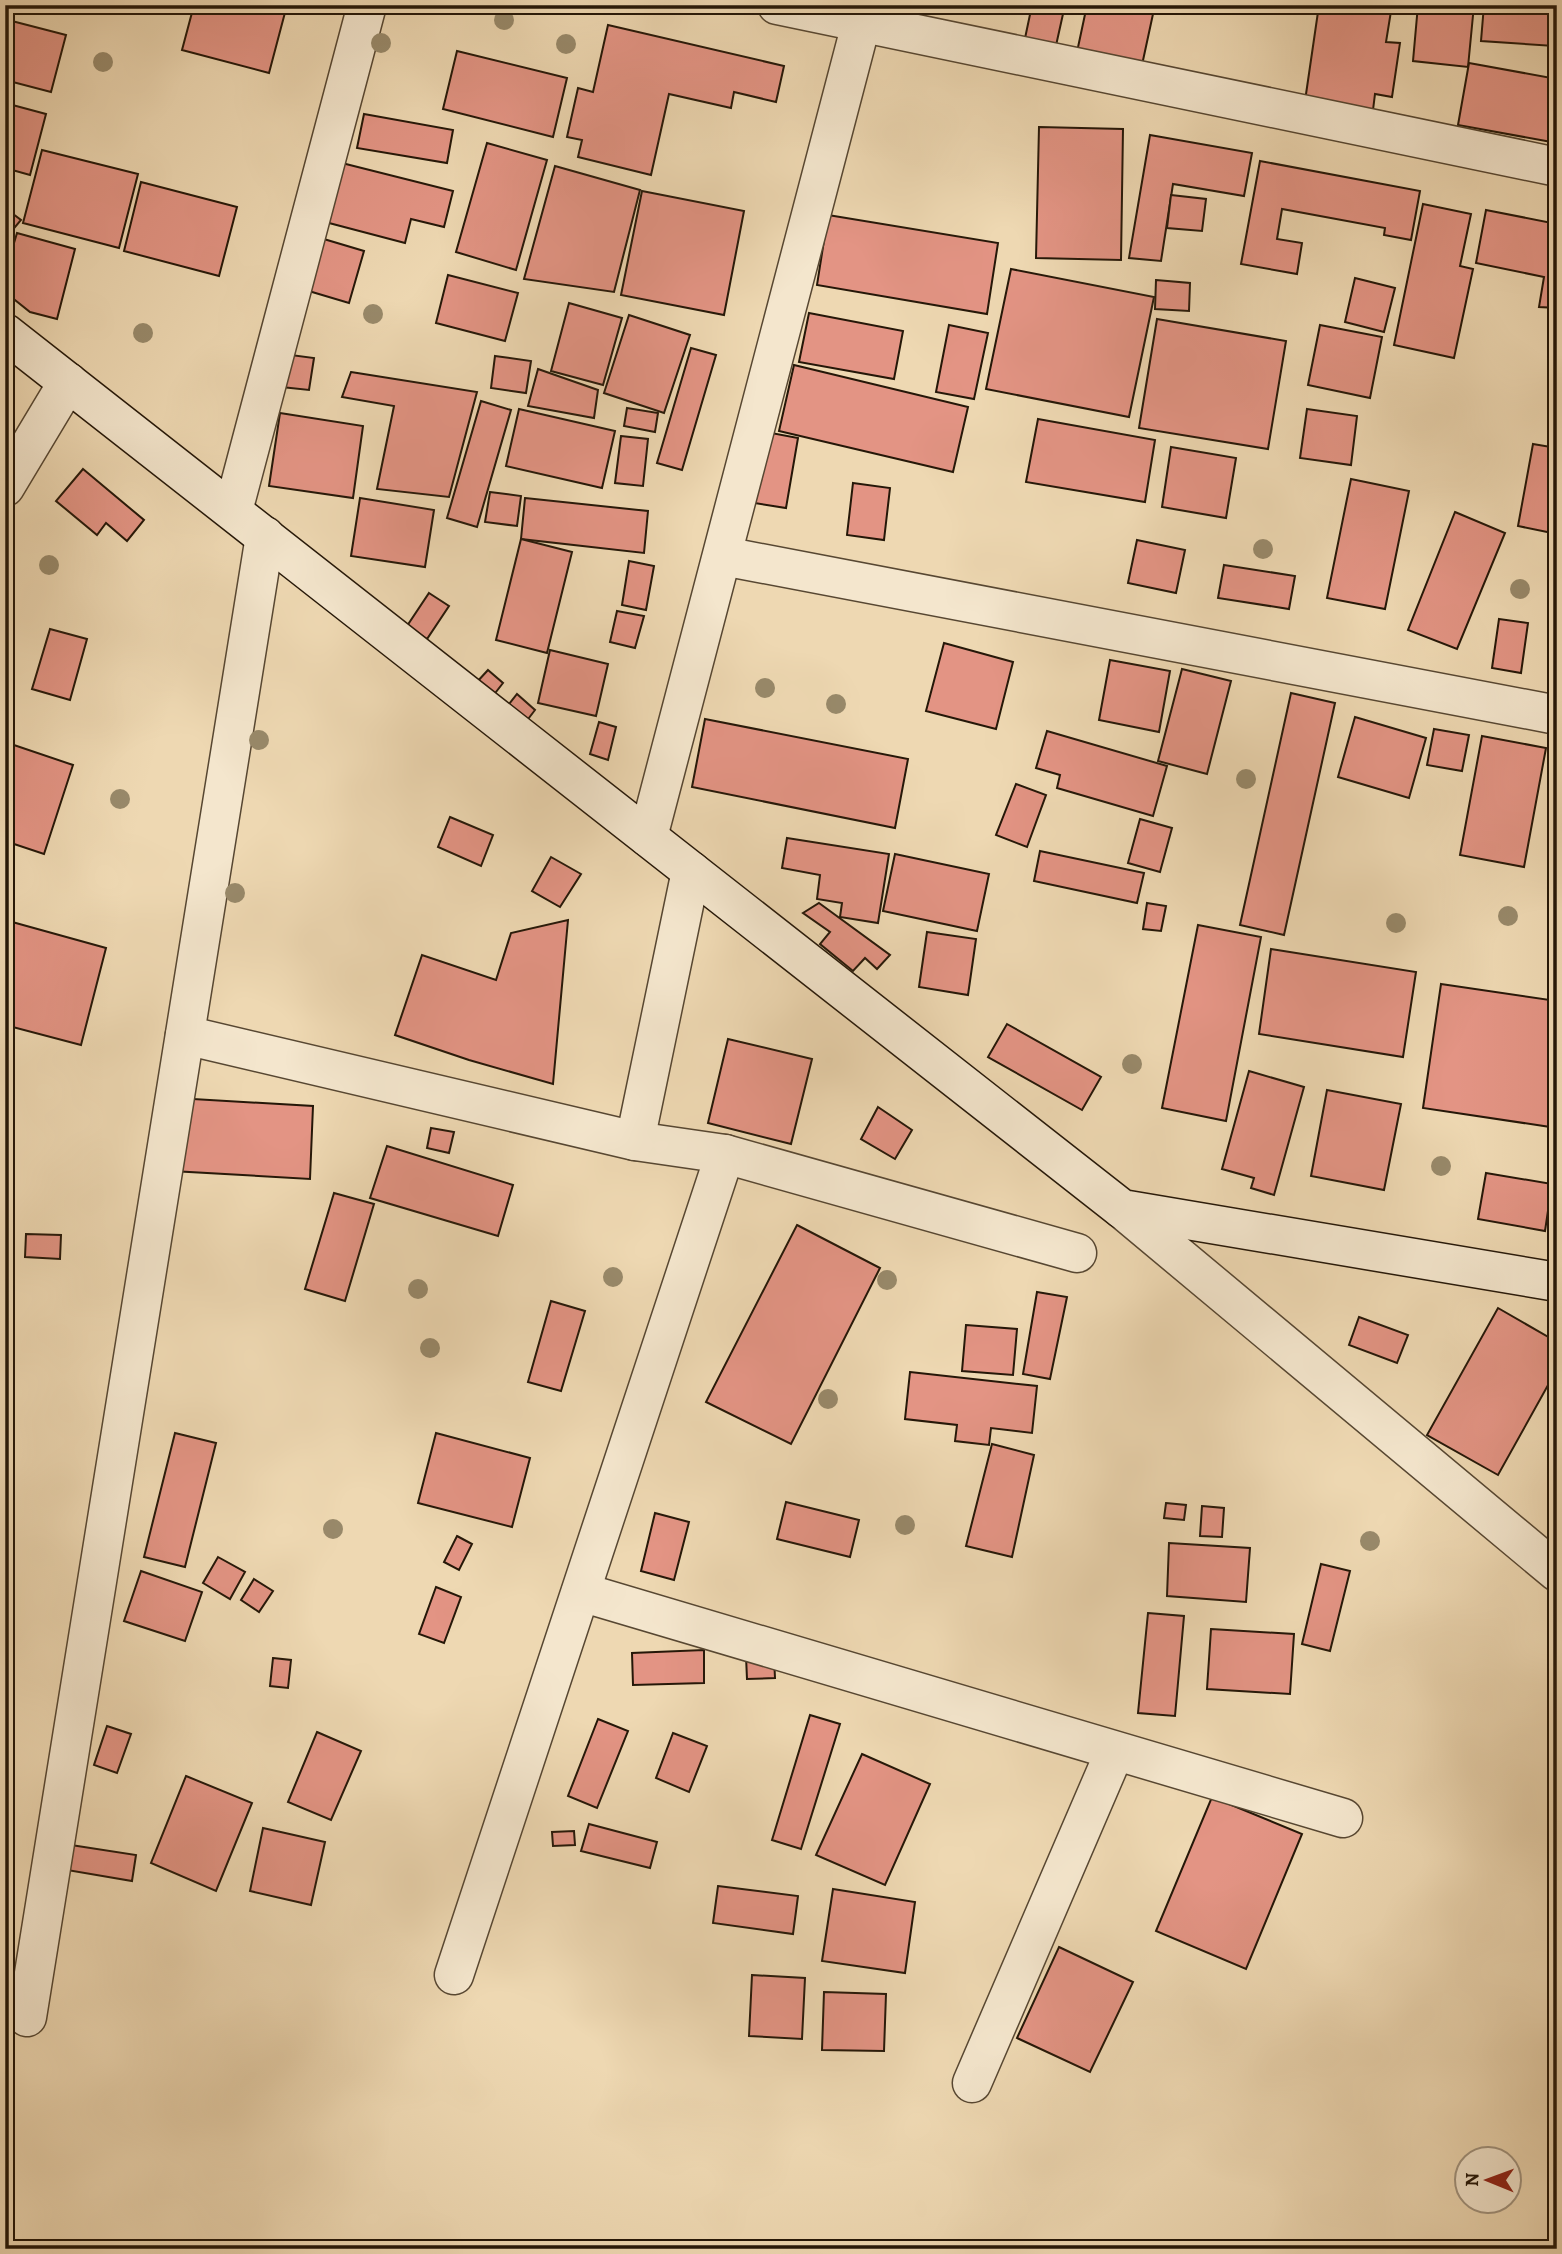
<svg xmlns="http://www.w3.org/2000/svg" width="1562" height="2254" viewBox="0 0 1562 2254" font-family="Alegreya,serif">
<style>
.building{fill:#e39484;stroke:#251708;stroke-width:2}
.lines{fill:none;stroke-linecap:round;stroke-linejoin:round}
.street-casing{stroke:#574732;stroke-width:41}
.secondary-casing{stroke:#251708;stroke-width:41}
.street{stroke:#f4e6cd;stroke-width:38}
.secondary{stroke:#f4e6cd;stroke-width:38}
.tree{fill:#98896a}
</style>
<rect width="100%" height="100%" fill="#eed8b2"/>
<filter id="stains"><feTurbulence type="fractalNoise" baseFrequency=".00286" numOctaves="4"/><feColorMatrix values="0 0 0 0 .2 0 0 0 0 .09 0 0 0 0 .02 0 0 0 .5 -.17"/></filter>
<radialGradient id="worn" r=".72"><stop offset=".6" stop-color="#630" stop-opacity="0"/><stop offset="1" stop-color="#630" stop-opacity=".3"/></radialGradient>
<!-- building -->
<g class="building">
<polygon points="194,5 287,5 269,73 182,50"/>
<polygon points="1032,5 1065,5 1055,50 1024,43"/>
<polygon points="1087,5 1109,5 1153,14 1142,65 1077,52"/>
<polygon points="1319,5 1392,5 1386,42 1400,43 1392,97 1375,94 1373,110 1305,101"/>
<polygon points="1418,5 1474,5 1468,67 1413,61"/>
<polygon points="1484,5 1557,5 1554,46 1481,41"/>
<polygon points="8,20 66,35 51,92 5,80 5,31"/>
<polygon points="608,25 784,66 776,102 734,92 731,108 669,94 651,175 578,157 582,140 567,137 578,88 593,92"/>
<polygon points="457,51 567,78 553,137 443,109"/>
<polygon points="1469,63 1557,79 1557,143 1458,125"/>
<polygon points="5,103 46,114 30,175 5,168"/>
<polygon points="364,114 453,130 447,163 357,148"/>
<polygon points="1039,127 1123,129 1121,260 1036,258"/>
<polygon points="1150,135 1252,153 1244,196 1173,184 1161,261 1129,258"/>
<polygon points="487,143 547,160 516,270 456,252"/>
<polygon points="42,150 138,174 119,248 23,223"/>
<polygon points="326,159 453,191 444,227 411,219 405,243 310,218"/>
<polygon points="1260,161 1420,191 1411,240 1384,235 1385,228 1282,209 1277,239 1302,243 1297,274 1241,264"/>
<polygon points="555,166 640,190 614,292 524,279"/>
<polygon points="141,182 237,207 219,276 124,251"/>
<polygon points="642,191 744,211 724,315 621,295"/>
<polygon points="1171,195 1206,199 1202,231 1167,228"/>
<polygon points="1423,204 1471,214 1460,266 1473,269 1454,358 1394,345"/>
<polygon points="5,208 21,220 5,239"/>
<polygon points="1486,210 1557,224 1557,308 1539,307 1544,277 1476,263"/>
<polygon points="828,215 998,243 987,314 817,285"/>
<polygon points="17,233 75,249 57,319 30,312 5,292 5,273"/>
<polygon points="307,234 364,251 349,303 292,286"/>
<polygon points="1011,269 1154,297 1129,417 986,389"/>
<polygon points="448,275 518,293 505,341 436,323"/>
<polygon points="1355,278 1395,288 1384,332 1345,322"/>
<polygon points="1156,280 1190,283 1189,311 1155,309"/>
<polygon points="569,303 622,318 603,385 551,371"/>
<polygon points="809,313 903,331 894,379 799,362"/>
<polygon points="629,315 690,335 664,413 604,393"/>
<polygon points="1157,319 1286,341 1268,449 1139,428"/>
<polygon points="949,325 988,333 974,399 936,392"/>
<polygon points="1320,325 1382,337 1370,398 1308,385"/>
<polygon points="691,348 716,355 682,470 657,463"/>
<polygon points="268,352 314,358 309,390 263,385"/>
<polygon points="495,356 531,361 526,393 491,388"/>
<polygon points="794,365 968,407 953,472 779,431"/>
<polygon points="538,369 598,390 594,418 528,406"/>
<polygon points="351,372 477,392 449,497 377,489 394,406 342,397"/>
<polygon points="481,401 511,410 477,527 447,518"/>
<polygon points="627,408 658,413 655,432 624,426"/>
<polygon points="519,409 615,431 602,488 506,466"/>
<polygon points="1307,409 1357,416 1351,465 1300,458"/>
<polygon points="280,413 363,426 353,498 269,486"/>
<polygon points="1038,419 1155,440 1145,502 1026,482"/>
<polygon points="761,431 798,438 786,508 748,502"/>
<polygon points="621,436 648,439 643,486 615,483"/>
<polygon points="1533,444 1557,448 1557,534 1518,526"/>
<polygon points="1171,447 1236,458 1226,518 1162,507"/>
<polygon points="83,469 144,520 127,541 106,523 97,535 56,501"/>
<polygon points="1351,479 1409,491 1385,609 1327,598"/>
<polygon points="853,483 890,488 884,540 847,535"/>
<polygon points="490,492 521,496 517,526 485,522"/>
<polygon points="360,498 434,510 425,567 351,556"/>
<polygon points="525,498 648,511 644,553 521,539"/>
<polygon points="1455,512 1505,533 1457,649 1408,630"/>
<polygon points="521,539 572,552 547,653 496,640"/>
<polygon points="1137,540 1185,550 1176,593 1128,583"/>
<polygon points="629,561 654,566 646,610 622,605"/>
<polygon points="1224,565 1295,576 1289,609 1218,598"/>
<polygon points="429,593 449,606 427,639 407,626"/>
<polygon points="617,611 644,616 635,648 610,642"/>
<polygon points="1499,619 1528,623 1521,673 1492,668"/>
<polygon points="50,629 87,639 70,700 32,689"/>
<polygon points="944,643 1013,662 996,729 926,711"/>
<polygon points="550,650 608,664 596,716 538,703"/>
<polygon points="1110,660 1170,671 1159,732 1099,720"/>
<polygon points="1182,669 1231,681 1207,774 1158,761"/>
<polygon points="488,670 503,683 492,697 476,683"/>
<polygon points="5,689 13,691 6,726 5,726"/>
<polygon points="1291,693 1335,703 1284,935 1240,925"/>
<polygon points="517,694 535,710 525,723 506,708"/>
<polygon points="1355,717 1426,738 1409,798 1338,777"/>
<polygon points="705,719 908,759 895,828 692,787"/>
<polygon points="599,722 616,727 608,760 590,754"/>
<polygon points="1434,729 1469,735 1462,771 1427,765"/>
<polygon points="1047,731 1167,766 1153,816 1057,788 1060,775 1036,768"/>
<polygon points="1482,736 1546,748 1524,867 1460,855"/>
<polygon points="5,742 73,765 44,854 5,841"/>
<polygon points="1016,784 1046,795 1027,847 996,835"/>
<polygon points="450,817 493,835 481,866 438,847"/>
<polygon points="1140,819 1172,828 1160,872 1128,863"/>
<polygon points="787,838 889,854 878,923 840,917 842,903 817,899 820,875 782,868"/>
<polygon points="1040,851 1144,873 1137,903 1034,881"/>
<polygon points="895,854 989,874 977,931 883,911"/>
<polygon points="551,857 581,874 560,907 532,891"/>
<polygon points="819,903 890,955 877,969 865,958 853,971 820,944 830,932 803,913"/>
<polygon points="1147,903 1166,906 1161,931 1143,929"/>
<polygon points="5,920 106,948 81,1045 5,1025"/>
<polygon points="568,920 553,1084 469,1060 395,1035 422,955 496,980 511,933"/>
<polygon points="1198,925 1261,937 1226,1121 1162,1108"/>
<polygon points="927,932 976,939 968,995 919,987"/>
<polygon points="1271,949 1416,972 1403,1057 1259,1034"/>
<polygon points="1441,984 1557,1001 1557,1128 1423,1108"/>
<polygon points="1007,1024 1101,1077 1082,1110 988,1057"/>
<polygon points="728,1039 812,1059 791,1144 708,1123"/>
<polygon points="1249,1071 1304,1087 1274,1195 1251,1188 1254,1178 1222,1169"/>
<polygon points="1327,1090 1401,1104 1384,1190 1311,1176"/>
<polygon points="176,1098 313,1106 310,1179 172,1171"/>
<polygon points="878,1107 912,1130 895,1159 861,1139"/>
<polygon points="431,1128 454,1132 449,1153 427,1148"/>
<polygon points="387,1146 513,1185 498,1236 370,1198"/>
<polygon points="1486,1173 1552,1184 1545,1231 1478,1219"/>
<polygon points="334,1193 374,1204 345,1301 305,1289"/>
<polygon points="797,1225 880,1268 791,1444 706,1402"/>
<polygon points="26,1234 61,1235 60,1259 25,1257"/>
<polygon points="1037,1292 1067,1297 1050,1379 1023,1374"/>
<polygon points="551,1301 585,1311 561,1391 528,1382"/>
<polygon points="1498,1308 1557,1342 1557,1369 1498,1475 1427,1435"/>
<polygon points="1359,1317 1408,1335 1397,1363 1349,1345"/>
<polygon points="966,1325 1017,1329 1013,1375 962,1371"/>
<polygon points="910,1372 1037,1386 1032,1433 991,1428 989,1445 955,1441 957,1425 905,1419"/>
<polygon points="175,1433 216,1443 185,1567 144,1557"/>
<polygon points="436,1433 530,1458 512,1527 418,1503"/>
<polygon points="992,1444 1034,1455 1012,1557 966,1546"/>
<polygon points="786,1502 859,1520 850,1557 777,1539"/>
<polygon points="1166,1503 1186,1505 1184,1520 1164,1518"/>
<polygon points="1202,1506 1224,1508 1222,1537 1200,1536"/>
<polygon points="655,1513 689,1522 674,1580 641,1571"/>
<polygon points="457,1536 472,1544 459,1570 444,1562"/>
<polygon points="1169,1543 1250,1548 1246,1602 1167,1596"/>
<polygon points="218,1557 245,1572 230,1599 203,1583"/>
<polygon points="1321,1564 1350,1571 1330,1651 1302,1644"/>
<polygon points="141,1571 202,1592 185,1641 124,1621"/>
<polygon points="254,1579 273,1591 259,1612 241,1600"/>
<polygon points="436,1587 461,1597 444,1643 419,1634"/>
<polygon points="1148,1613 1184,1616 1175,1716 1138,1713"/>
<polygon points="1211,1629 1294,1634 1290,1694 1207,1689"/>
<polygon points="704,1650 704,1683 633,1685 632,1653"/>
<polygon points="746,1656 774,1656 775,1678 747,1679"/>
<polygon points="273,1658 291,1660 288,1688 270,1686"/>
<polygon points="810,1715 840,1724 801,1849 772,1840"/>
<polygon points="598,1719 628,1731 597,1808 568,1796"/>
<polygon points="107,1726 131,1734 117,1773 94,1765"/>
<polygon points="317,1732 361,1751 331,1820 288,1802"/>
<polygon points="673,1733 707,1746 689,1792 656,1778"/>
<polygon points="862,1754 930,1784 885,1885 816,1855"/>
<polygon points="186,1776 252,1803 216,1891 151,1863"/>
<polygon points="1212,1797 1302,1834 1246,1969 1156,1931"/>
<polygon points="589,1824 657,1842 650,1868 581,1851"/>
<polygon points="263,1828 325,1842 311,1905 250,1891"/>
<polygon points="574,1831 575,1845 553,1846 552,1832"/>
<polygon points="71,1845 136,1855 132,1881 67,1870"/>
<polygon points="718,1886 798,1896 793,1934 713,1923"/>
<polygon points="833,1889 915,1902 905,1973 822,1961"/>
<polygon points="1059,1947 1133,1982 1090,2072 1017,2038"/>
<polygon points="752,1975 805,1978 802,2039 749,2036"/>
<polygon points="824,1992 886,1994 884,2051 822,2050"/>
</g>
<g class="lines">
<defs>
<g id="street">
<polyline points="777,5 1557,167"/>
<polyline points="5,487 68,382"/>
<polyline points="233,511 367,5"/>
<polyline points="723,556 1557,715"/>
<polyline points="648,837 866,5"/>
<polyline points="185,1035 635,1141 725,1154 1077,1253"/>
<polyline points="635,1141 691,871"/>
<polyline points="1122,1209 1557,1572"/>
<polyline points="581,1592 1343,1818"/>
<polyline points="454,1975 725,1154"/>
<polyline points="27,2017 265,536"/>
<polyline points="972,2083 1115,1751"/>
</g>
<polyline id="secondary" points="5,333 1122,1209 1557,1282"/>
</defs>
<!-- street casing -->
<use href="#street" class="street-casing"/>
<!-- secondary casing -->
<use href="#secondary" class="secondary-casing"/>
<!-- street -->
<use href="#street" class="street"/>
<!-- secondary -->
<use href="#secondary" class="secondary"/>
</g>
<!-- trees -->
<g class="tree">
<circle cx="504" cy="20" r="10"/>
<circle cx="381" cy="43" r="10"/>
<circle cx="566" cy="44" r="10"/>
<circle cx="103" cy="62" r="10"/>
<circle cx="373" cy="314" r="10"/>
<circle cx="143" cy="333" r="10"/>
<circle cx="1263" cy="549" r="10"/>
<circle cx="49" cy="565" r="10"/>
<circle cx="1520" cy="589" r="10"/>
<circle cx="765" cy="688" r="10"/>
<circle cx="836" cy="704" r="10"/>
<circle cx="259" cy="740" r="10"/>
<circle cx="1246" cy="779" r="10"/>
<circle cx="120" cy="799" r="10"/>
<circle cx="235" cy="893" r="10"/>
<circle cx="1508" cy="916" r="10"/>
<circle cx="1396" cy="923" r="10"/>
<circle cx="1132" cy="1064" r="10"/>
<circle cx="1441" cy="1166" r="10"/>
<circle cx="613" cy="1277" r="10"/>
<circle cx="887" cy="1280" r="10"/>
<circle cx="418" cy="1289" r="10"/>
<circle cx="430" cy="1348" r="10"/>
<circle cx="828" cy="1399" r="10"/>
<circle cx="905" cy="1525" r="10"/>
<circle cx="333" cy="1529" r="10"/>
<circle cx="1370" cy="1541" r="10"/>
</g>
<!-- margin -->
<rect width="1562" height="2254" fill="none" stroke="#eed8b2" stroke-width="28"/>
<rect x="7" y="7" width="1548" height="2240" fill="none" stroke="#251708" stroke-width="3.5"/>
<rect x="14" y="14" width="1534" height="2226" fill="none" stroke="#251708" stroke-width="2"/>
<!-- north arrow -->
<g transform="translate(1488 2180) rotate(271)"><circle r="33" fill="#f4e6cd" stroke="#a1937e" stroke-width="2"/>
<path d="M0-5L12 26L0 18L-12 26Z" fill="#8f2418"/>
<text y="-10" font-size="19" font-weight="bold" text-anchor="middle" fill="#251708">N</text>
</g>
<rect width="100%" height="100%" filter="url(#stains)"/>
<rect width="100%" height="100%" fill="url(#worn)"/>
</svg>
